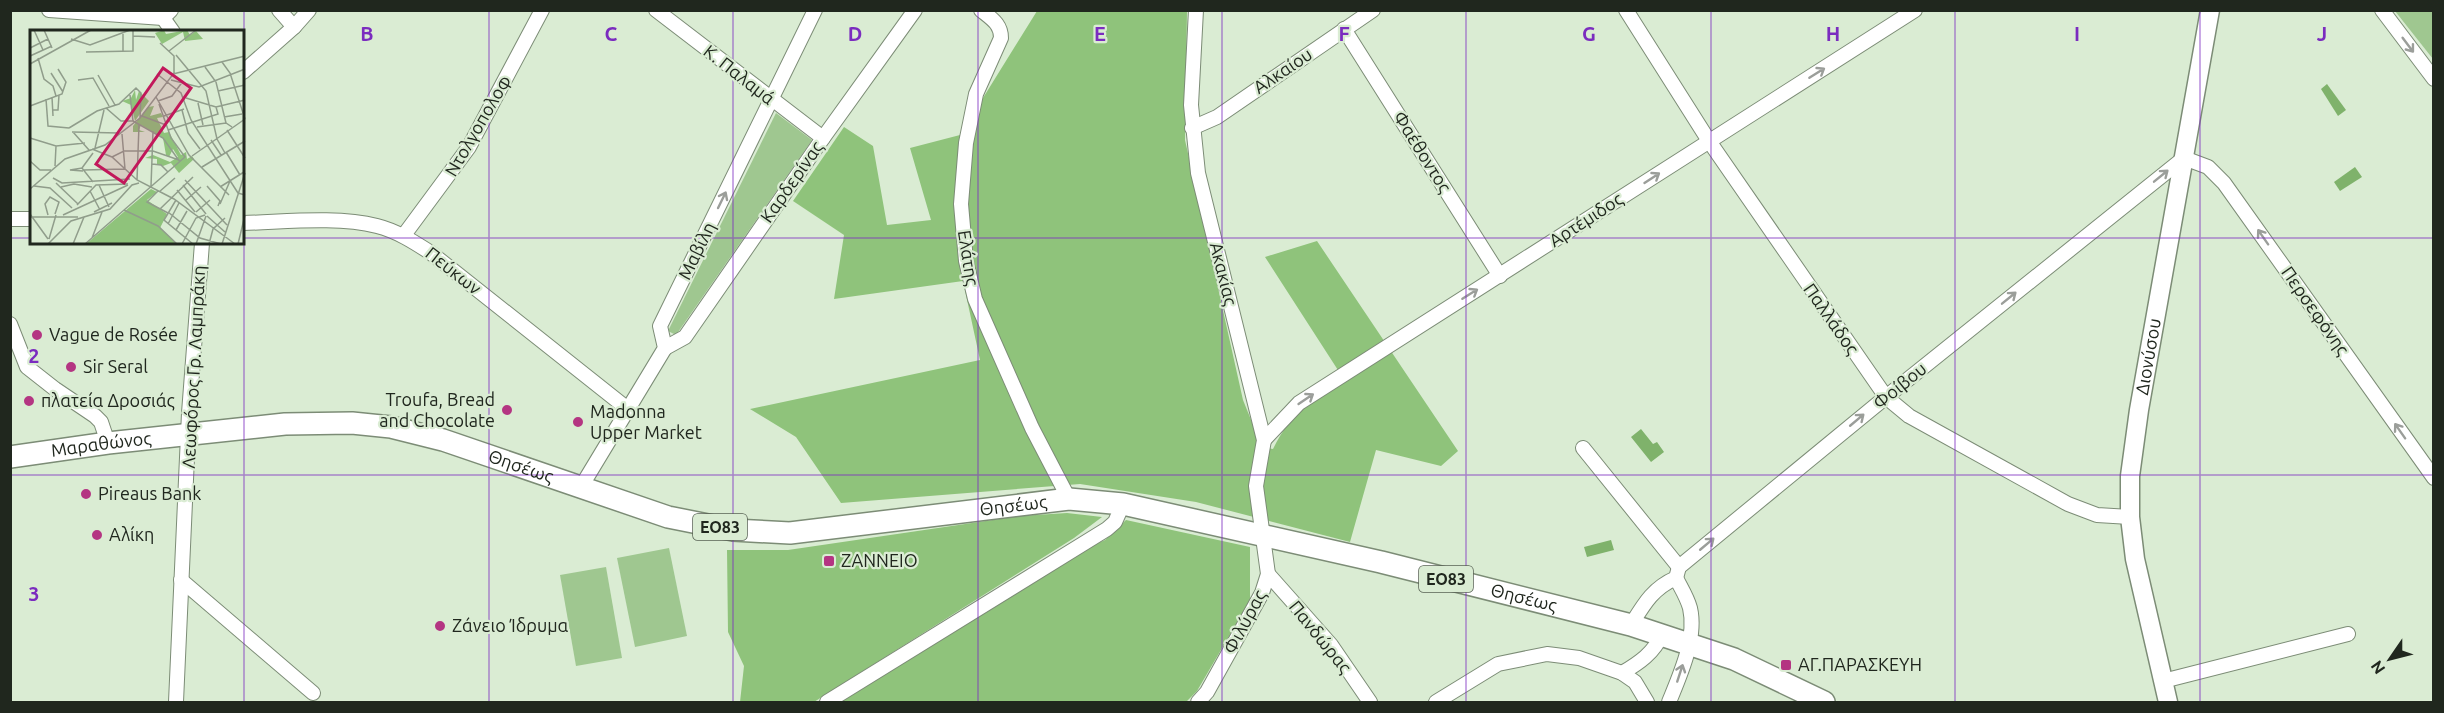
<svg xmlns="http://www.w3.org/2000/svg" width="2444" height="713" viewBox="0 0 2444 713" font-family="Ubuntu,sans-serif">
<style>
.green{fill:#9fc790}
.forest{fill:#8fc37b}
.water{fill:#7fb26b}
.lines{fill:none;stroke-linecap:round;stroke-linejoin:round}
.minor-casing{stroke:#7c8c76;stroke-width:16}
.secondary-casing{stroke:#7c8c76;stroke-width:21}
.primary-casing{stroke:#7c8c76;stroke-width:24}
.minor{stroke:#fff;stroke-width:14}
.secondary{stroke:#fff;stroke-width:18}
.primary{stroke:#fff;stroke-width:21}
.oneway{stroke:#9b9e9a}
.grid{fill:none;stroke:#7b2cbf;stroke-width:1.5;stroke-opacity:0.55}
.poi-dot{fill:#b43582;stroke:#daecd3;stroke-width:2}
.labels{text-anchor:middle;stroke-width:4.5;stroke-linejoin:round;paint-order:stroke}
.shield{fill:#daecd3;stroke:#586254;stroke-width:1.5}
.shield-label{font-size:16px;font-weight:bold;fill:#20271e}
.street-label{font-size:18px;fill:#20271e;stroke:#daecd3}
.poi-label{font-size:18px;fill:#20271e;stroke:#daecd3;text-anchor:start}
.inset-road{fill:none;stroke:#909d8b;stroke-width:1.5}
.view{fill:#c2185b;fill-opacity:0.15;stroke:#c2185b;stroke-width:3}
.inset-edge{fill:none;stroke:#20271e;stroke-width:3}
.grid-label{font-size:20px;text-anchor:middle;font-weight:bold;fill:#7b2cbf;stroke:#daecd3;stroke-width:4.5;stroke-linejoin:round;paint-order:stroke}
</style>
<rect width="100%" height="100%" fill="#daecd3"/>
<!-- green -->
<g class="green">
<polygon points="2395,11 2433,11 2433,59"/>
<polygon points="776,113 812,140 676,335 668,331"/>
<polygon points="669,548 687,636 635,647 617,558"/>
<polygon points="606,567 622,658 576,666 560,575"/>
</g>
<!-- forest -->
<g class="forest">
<path d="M1037 11H1187L1185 140 1243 400 1262 447 1273 449C1292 411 1310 403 1345 381L1265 257 1317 241 1458 451 1441 466 1376 450 1350 542 1196 502 1080 484 841 503 796 437 750 409 980 360 963 281 834 299 844 235 793 201 844 127 873 146 887 225 931 220 910 148 960 135Z"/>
<polygon points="1067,513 1102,517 1074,538 814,702 740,702 744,666 728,632 727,550 788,550 1020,516"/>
<polygon points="1126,520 1250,547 1250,600 1197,691 1186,702 841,702 1083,550 1105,540"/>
</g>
<!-- water -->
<g class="water">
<polygon points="2327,84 2346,110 2338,116 2321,89"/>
<polygon points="2355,167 2362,177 2340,191 2334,182"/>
<polygon points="1641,429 1653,444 1657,442 1664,452 1651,462 1631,437"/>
<polygon points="1611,540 1614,550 1587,557 1584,547"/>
</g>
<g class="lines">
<defs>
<g id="minor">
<polyline points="49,10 163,18 171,10"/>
<polyline points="279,10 294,27"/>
<polyline points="656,10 823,138"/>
<path d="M981 10C992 19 1001 24 1001 38L976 94 966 143 961 204 966 261 975 299 1032 428 1069 499"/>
<polyline points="1196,10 1191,105 1198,173 1264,440 1256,486 1268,574 1262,593 1207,692 1198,702"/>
<polyline points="1626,10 1709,141 1886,397 1909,416 2068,504 2097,515 2130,517"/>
<polyline points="2382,10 2434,79"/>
<polyline points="163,18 173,32"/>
<polyline points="1344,29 1500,276"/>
<polyline points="243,72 294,27 309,10"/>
<polyline points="1192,128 1217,117 1373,10"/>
<polyline points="10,219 32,219"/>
<path d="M243 223C285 222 337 216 377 226 397 231 414 242 431 253L629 410"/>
<polyline points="404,235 469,147 542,10"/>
<polyline points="10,324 27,367 55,389 95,416 101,422 108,443"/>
<polyline points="665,348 685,337 823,138 915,10"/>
<polyline points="1264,440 1299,403 1915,10"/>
<polyline points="1583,448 1679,567"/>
<polyline points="581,487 665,348 660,326 815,10"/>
<polyline points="1268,574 1331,645 1370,702"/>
<polyline points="181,580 313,693"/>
<path d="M1631 625C1644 604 1653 588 1676 578L1679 567 1886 397 2184 158 2208 167 2224 183 2434 478"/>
<path d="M1622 673C1639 663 1654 653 1662 634"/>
<polyline points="2163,681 2348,634"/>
<polyline points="176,702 189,413 202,243"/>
<polyline points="827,702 1107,529 1115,522 1123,504"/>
<polyline points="1436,702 1498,664 1547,654 1579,658 1622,673 1635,682 1647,702"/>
<path d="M1669 702C1680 675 1697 638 1690 608 1687 597 1681 588 1676 578"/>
</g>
<g id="secondary">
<path id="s1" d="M2168 702 2135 559 2130 517V476L2139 410 2210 10"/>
</g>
<g id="primary">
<path id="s2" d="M10 457 108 443 285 424 352 423 391 427 443 440 668 517 733 530 790 533 1069 499 1123 504 1381 562 1631 625 1734 659 1824 702"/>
</g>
</defs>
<!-- minor casing -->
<use href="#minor" class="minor-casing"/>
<!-- secondary casing -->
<use href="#secondary" class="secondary-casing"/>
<!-- primary casing -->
<use href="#primary" class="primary-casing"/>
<!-- minor -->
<use href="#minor" class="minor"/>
<!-- secondary -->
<use href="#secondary" class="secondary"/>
<!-- primary -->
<use href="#primary" class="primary"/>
</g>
<!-- one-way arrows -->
<defs><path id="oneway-shaft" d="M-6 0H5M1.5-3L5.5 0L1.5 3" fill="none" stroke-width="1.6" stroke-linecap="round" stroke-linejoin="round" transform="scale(1.5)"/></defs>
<g class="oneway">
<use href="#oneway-shaft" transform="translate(2408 45) rotate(53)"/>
<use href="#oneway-shaft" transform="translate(1817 73) rotate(-32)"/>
<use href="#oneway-shaft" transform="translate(2161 176) rotate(-39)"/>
<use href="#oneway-shaft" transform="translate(1652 178) rotate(-33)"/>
<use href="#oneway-shaft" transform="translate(722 200) rotate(-64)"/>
<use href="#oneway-shaft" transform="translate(2263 237) rotate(-125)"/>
<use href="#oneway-shaft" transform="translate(1470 294) rotate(-32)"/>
<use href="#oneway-shaft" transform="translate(2009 298) rotate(-39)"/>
<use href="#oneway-shaft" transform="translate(1306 399) rotate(-34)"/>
<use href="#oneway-shaft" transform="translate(1857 420) rotate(-40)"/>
<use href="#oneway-shaft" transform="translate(2400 431) rotate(-125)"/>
<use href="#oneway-shaft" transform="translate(1707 544) rotate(-40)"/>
<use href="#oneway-shaft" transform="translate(1680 673) rotate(-72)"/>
</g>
<!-- grid -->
<path class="grid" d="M244 10V702M489 10V702M733 10V702M978 10V702M1222 10V702M1466 10V702M1711 10V702M1955 10V702M2200 10V702M10 238H32M243 238H2434M10 475H2434"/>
<!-- markers -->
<g class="poi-dot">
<circle cx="37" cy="335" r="6"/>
<circle cx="71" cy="367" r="6"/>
<circle cx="29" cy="401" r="6"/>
<circle cx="507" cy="410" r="6"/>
<circle cx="578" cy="422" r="6"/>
<circle cx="86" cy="494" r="6"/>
<circle cx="97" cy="535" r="6"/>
<rect x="823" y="555" width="12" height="12" rx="3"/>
<circle cx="440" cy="626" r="6"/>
<rect x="1780" y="659" width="12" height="12" rx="3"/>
</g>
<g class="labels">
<!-- shield labels -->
<g class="shield">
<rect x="693" y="514" width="54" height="26" rx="4.5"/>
<rect x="1419" y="566" width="54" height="26" rx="4.5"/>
</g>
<g class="shield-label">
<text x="720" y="533">ΕΟ83</text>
<text x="1446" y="585">ΕΟ83</text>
</g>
<!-- street labels -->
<g class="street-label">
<text transform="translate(1283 71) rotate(-34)" y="6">Αλκαίου</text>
<text transform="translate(739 75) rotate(38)" y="6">Κ. Παλαμά</text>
<text transform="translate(478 126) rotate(-60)" y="6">Ντολγοπολοφ</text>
<text transform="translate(1422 152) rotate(58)" y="6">Φαέθοντος</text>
<text transform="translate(792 182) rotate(-55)" y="6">Καρδερίνας</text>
<text transform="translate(1586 220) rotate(-33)" y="6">Αρτέμιδος</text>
<text transform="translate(697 251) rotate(-64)" y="6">Μαβίλη</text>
<text transform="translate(968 258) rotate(81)" y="6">Ελάτης</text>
<text transform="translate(453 271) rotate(38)" y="6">Πεύκων</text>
<text transform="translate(1223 274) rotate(76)" y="6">Ακακίας</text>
<text transform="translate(2315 311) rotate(55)" y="6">Περσεφόνης</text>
<text transform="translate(1831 319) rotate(55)" y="6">Παλλάδος</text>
<text dy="6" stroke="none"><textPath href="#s1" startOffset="351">Διονύσου</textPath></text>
<text transform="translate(194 367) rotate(-87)" y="6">Λεωφόρος Γρ. Λαμπράκη</text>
<text transform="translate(1900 386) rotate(-39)" y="6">Φοίβου</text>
<text dy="6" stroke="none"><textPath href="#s2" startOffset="92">Μαραθώνος</textPath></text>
<text dy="6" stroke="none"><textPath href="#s2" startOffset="519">Θησέως</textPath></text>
<text dy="6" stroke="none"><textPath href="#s2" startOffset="1023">Θησέως</textPath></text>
<text dy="6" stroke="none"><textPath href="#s2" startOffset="1545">Θησέως</textPath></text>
<text transform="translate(1245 622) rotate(-62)" y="6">Φιλύρας</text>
<text transform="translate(1320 637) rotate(51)" y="6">Πανδώρας</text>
</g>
<!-- poi labels -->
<g class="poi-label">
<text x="49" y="341">Vague de Rosée</text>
<text x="83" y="373">Sir Seral</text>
<text x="495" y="406" text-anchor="end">Troufa, Bread<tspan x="495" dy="21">and Chocolate</tspan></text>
<text x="41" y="407">πλατεία Δροσιάς</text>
<text x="590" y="418">Madonna<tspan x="590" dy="21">Upper Market</tspan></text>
<text x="98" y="500">Pireaus Bank</text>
<text x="109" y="541">Αλίκη</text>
<text x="841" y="567">ΖΑΝΝΕΙΟ</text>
<text x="452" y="632">Ζάνειο Ίδρυμα</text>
<text x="1798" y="671">ΑΓ.ΠΑΡΑΣΚΕΥΗ</text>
</g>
</g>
<!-- overview -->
<g transform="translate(30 30)">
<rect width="214" height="214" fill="#daecd3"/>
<path d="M134 0 136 4 157 0 160 5 166 1 173 9 155 11 153 2 132 14 125 3ZM105 60 106 70 109 61 119 71 105 91 101 75 92 71 101 68ZM124 76 120 86 131 83 133 87 127 88 134 103 139 102 151 125 156 122 157 129 162 126 164 129 149 143 141 133 133 136 127 134V129L115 128 123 125 140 132 148 127 143 119 139 127 136 125 133 108 111 95 109 100 115 102H103V96L118 77ZM121 159 127 162 117 170 137 184 130 198 147 214H56Z" fill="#8fc37b"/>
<path class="inset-road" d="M4 0 13 20M14 0 22 18M93 2V21M103 6 125 7M41 9 60 15 100 0M0 18 18 9M139 21 166 0M56 22 103 21V0M146 25 176 61 187 109 195 123M0 26 22 16M8 28 14 49 23 56 26 66M192 32 200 43 215 89M0 34 61 0M175 37 186 52 196 93M21 43 33 62M127 44 151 63 161 90 208 163 215 165M143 44 215 26M68 45 85 75M48 50 63 48 79 76M141 50 169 57 215 39M188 61 215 55M100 65 103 91 133 108 150 132M22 67 23 86M126 67 159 125 199 165M156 68 186 77 215 70M16 69 18 96 39 98M128 71 142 66 153 51M168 73 173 95M0 76 32 64 36 52 28 39M76 78 91 91H104M23 80H28L29 65M152 80 158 103 170 119M112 86 136 95M134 86 154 79M194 87 212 84M167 97 196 93 202 97M39 98 67 81 89 74 106 58 111 63 110 88M138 100 188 84 186 77M197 100 215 128M42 102 89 103M43 102 59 120M0 108 26 116 55 113M181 110 191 125M65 118 74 80M62 119 82 127 107 150 144 169 205 214M196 122 210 145M162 126 215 89M82 127 94 121H123L149 130M0 131 10 140H21M122 134 131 135 138 142M25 136 26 116M172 137 215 111M52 138 63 123M53 140 95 139 92 104M53 141 40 140 52 138 63 152M23 148 32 153 100 149M107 150 109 95M155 150 197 195M26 153 48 174M69 155 79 177M153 155 176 184M4 156 20 158 42 178M121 156 123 101M177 156 190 171 188 176M31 157 44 154 62 157M190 157 214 142M0 159 35 129 75 115 110 88 144 43V26L130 13M147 160 165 182M60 161 70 180M128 161 117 172 138 183M129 162 145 148M146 170 134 190 163 214M156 170 171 157M190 174 200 151M47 175 66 155 98 154M130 179 163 147M94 180 128 196 147 214M64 182 82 173M138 182 170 208 191 214M166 182 180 170M0 184 18 209M18 185 15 174 20 167 29 172 25 184M33 185 98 155M177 186 195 202M0 187H48M138 194 149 173M146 200 157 181M62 208 72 182M19 209 26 185M18 214 41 191 80 179 102 155 109 153M43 214 54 187M55 214 155 127 141 108 129 74M152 214 166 188 175 185M166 214 176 186M179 214 183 199 195 188M192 214 215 143M208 214 215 185"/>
<path class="view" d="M133 38 161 58 94 153 66 134Z"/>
<rect width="214" height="214" class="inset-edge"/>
</g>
<g class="grid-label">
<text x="367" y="41">B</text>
<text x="611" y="41">C</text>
<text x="855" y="41">D</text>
<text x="1100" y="41">E</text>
<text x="1344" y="41">F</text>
<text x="1589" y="41">G</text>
<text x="1833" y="41">H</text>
<text x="2077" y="41">I</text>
<text x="2322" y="41">J</text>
<text x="34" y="363">2</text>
<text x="34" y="601">3</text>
</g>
<!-- border -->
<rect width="2444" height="713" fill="none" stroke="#20271e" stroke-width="24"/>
<!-- north arrow -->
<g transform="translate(2390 659) rotate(235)" stroke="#daecd3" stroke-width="4.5" paint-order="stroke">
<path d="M0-4.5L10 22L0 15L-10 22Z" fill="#20271e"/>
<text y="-9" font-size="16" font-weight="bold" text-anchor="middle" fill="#20271e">N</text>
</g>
</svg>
